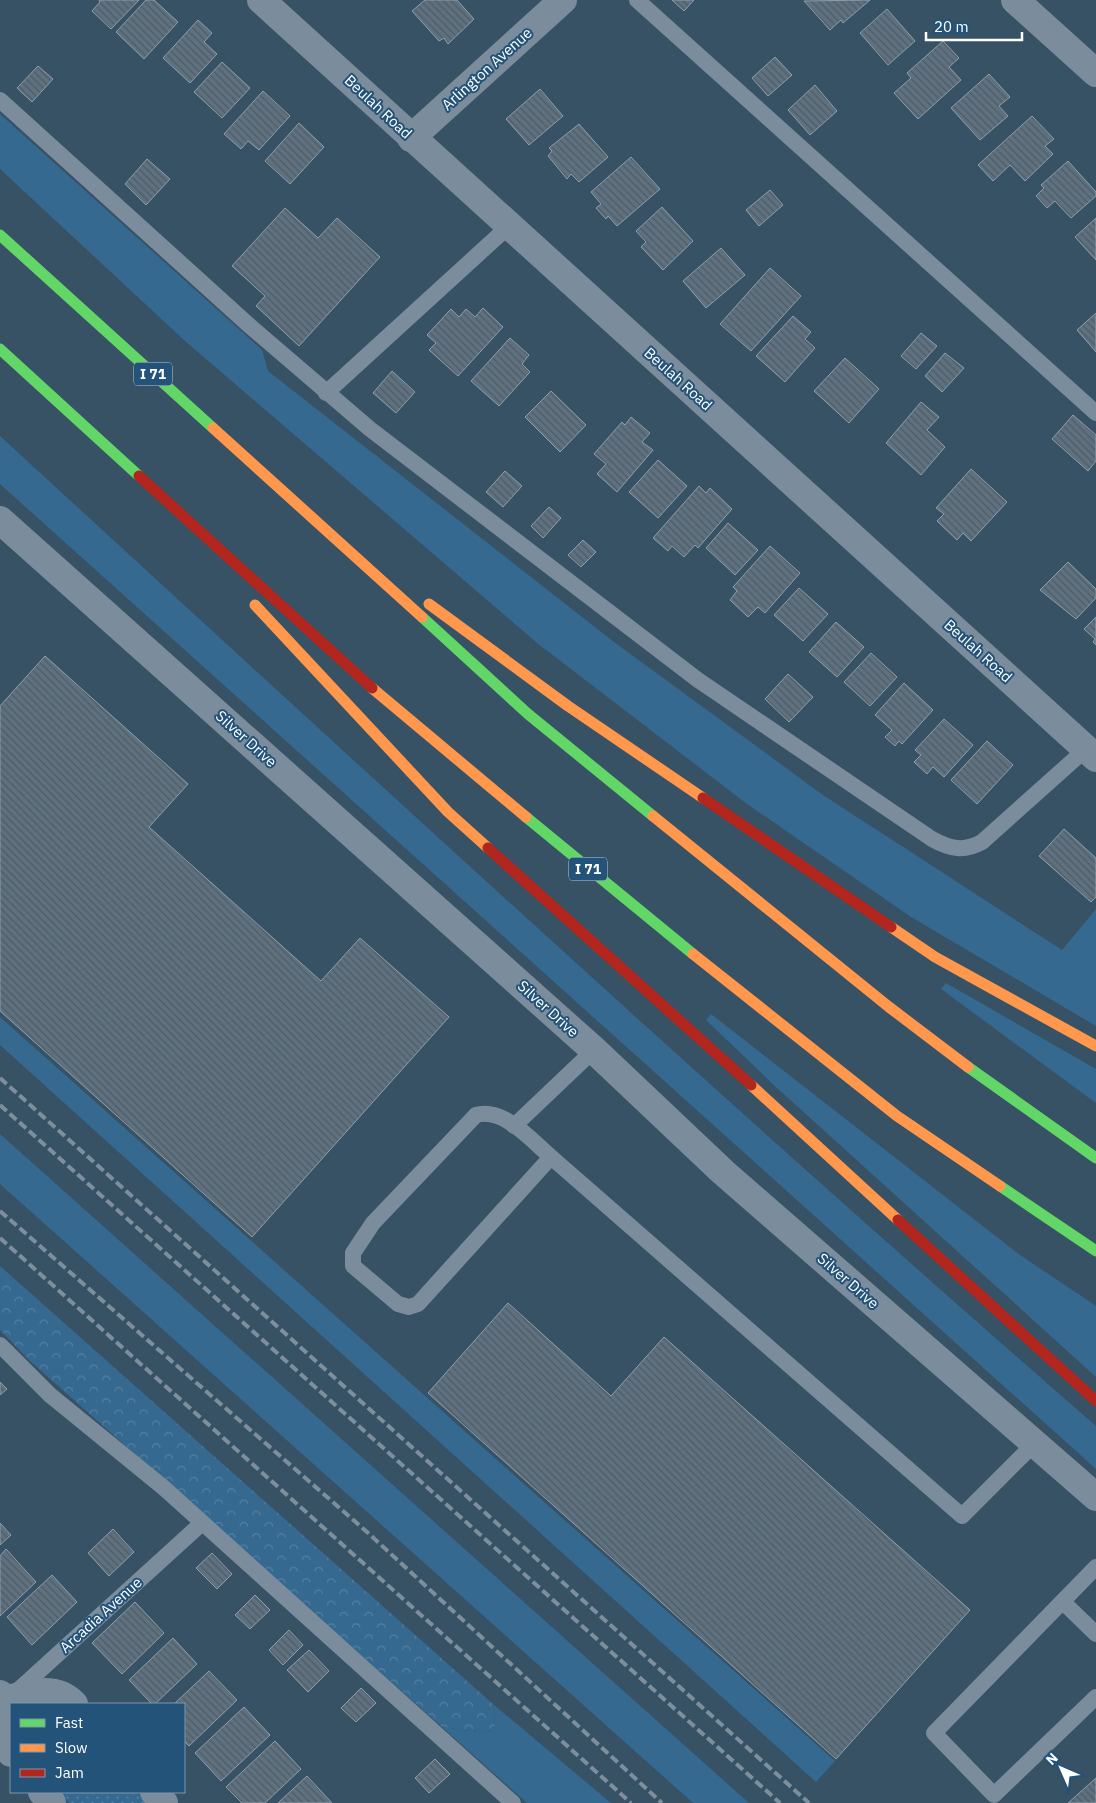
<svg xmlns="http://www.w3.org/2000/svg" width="1096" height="1803" viewBox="0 0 1096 1803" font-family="'IBM Plex Sans',sans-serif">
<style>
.grass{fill:#366990}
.forest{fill:url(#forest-crowns)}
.park{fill:url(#park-dots)}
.building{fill:url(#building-back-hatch);stroke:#8e9fab}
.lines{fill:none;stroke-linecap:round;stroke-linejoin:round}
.lane{stroke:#7b8d9c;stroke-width:16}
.street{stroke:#7b8d9c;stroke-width:28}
.fast{stroke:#63d668;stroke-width:11}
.slow{stroke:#ff974d;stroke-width:11}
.jam{stroke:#b3261e;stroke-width:11}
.rail{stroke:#7d8f9c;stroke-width:4;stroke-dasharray:9 4;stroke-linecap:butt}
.labels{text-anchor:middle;stroke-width:4;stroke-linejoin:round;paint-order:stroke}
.shield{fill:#235379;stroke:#bdcbd7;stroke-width:1}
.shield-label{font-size:14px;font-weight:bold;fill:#fff}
.street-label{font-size:15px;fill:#fff;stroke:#235379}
</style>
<defs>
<pattern id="forest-crowns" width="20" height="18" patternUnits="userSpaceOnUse" patternTransform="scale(1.25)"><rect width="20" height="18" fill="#366990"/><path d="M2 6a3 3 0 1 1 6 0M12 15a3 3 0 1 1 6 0" fill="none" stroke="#5480a1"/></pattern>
<pattern id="park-dots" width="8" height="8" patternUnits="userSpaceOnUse" patternTransform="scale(1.25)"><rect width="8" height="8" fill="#366990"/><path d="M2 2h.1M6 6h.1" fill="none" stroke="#5480a1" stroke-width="1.8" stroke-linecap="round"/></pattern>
<pattern id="building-back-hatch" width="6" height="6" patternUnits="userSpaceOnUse" patternTransform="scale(1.25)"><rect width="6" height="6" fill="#5d7180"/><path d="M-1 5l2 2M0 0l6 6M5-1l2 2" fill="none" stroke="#535b61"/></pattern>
</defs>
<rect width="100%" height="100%" fill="#375165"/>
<!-- grass -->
<g class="grass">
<polygon points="0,114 262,350 268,371 614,642 823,795 1062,950 1096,909 1096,1026 911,917 747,804 537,643 185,341 0,169"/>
<path d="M0 436C363 769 725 1103 1096 1426V1469L0 484Z"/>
<polygon points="946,983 1096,1069 1096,1103 941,989"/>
<polygon points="711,1014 1020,1255 1096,1306 1096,1377 776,1087 706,1020"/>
<polygon points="0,1017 835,1761 816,1782 0,1045"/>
<polygon points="0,1134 749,1803 693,1803 0,1184"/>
<polygon points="493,1704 611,1803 527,1803 442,1727 486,1733 495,1726"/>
</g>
<!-- forest -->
<polygon class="forest" points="0,1266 493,1704 495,1726 486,1733 442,1727 30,1361 0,1330"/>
<!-- park -->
<polygon class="park" points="59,1792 137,1792 147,1803 69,1803"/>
<!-- building -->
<g class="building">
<polygon points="99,0 139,0 111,29 92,11 100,2"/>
<polygon points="146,0 154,0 178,22 144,59 116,32"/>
<polygon points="425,0 457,0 474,19 448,44 444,38 439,41 412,11"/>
<polygon points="672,0 694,0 684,11"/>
<polygon points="870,0 843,23 841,20 830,30 804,1"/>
<polygon points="887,9 915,41 888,65 860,33"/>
<polygon points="198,20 212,33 204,42 217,54 190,83 163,58"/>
<polygon points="943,41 959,58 949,67 961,80 918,119 894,93 911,78 907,73"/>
<polygon points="775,57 792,75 768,96 752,78"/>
<polygon points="222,62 250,88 222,118 194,92"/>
<polygon points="38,66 53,79 32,102 17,88"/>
<polygon points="989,74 1010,97 999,106 1008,116 980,140 951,108"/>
<polygon points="815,85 837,111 810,135 788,110"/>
<polygon points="540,89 563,116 529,145 506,119"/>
<polygon points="263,91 290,116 259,150 248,141 241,149 224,134"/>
<polygon points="1032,116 1054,139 1045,146 1053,154 1025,181 1010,165 993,181 978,165"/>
<polygon points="299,123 324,147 290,184 265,161"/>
<polygon points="579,124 608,157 579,182 571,174 567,179 548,156 552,151 549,148"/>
<polygon points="631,157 660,189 617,226 608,216 606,219 596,208 601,204 591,192"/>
<polygon points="147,159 170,179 146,205 125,184"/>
<polygon points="1068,161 1096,192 1096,196 1071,218 1055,201 1047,208 1036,196 1044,188 1041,185"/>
<polygon points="770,190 783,205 759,226 746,210"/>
<polygon points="662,207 693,241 663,270 641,247 646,242 636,231"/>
<polygon points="285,208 318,238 337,218 380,257 299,346 256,306 265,296 232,266"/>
<polygon points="1096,218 1096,260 1075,237"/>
<polygon points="721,248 745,275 706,308 683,281"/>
<polygon points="770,268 801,296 751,351 720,324"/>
<polygon points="483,308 503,327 458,376 429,350 436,343 427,335 451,309 459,317 466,309 475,317"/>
<polygon points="1096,313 1096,352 1077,330"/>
<polygon points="793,316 811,332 805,339 815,348 785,382 756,356"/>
<polygon points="921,333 937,346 916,369 901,356"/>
<polygon points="510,338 529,355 522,364 530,372 499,406 471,381"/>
<polygon points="945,353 964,368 942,392 925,376"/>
<polygon points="845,358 879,389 849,423 814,391"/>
<polygon points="392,371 415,392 396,413 373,393"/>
<polygon points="551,391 586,425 560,452 525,417"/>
<polygon points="921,402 939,417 927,430 945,447 921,475 886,443"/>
<polygon points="1073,415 1096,435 1096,461 1088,471 1052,439"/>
<polygon points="631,417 650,433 642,442 653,450 617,492 597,474 606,464 594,454 622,422 625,425"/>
<polygon points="658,460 687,486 658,518 629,492"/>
<polygon points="971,469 1007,502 971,541 963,533 957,540 937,521 944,514 936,508"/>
<polygon points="505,471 522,486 503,507 486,492"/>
<polygon points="699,486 706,493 710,488 732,509 698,548 695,545 684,557 672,546 668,551 653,538"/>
<polygon points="549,507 561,518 543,538 531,526"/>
<polygon points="728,523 758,550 735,575 706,548"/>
<polygon points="583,540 596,552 581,567 568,555"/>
<polygon points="770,546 800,573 765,613 758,607 748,617 730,600 737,591 733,587"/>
<polygon points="1068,562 1096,589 1096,598 1076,619 1040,590"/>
<polygon points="799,588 828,614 803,641 774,615"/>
<polygon points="1096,617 1096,645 1093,642 1095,639 1084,629"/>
<polygon points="836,622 864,647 837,677 809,652"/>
<polygon points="871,653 897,677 870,706 844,682"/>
<polygon points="45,656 188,784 149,827 321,981 360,938 449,1017 252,1237 0,1011 0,706"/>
<polygon points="788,674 813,697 789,722 765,699"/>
<polygon points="904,683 933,710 902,744 899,741 895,746 885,737 892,730 875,715"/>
<polygon points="944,719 973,745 944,777 933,767 927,774 914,762 921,755 915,750"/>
<polygon points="987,741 1013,765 977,804 951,780"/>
<polygon points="1064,829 1096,858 1096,897 1091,902 1039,856"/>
<polygon points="508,1303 611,1396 664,1337 970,1610 836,1759 428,1393"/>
<polygon points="0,1382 7,1389 0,1395"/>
<polygon points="0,1523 11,1535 0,1545"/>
<polygon points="113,1529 134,1552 109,1576 88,1553"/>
<polygon points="6,1549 36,1582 0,1616 0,1556"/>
<polygon points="212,1553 232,1574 217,1589 196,1568"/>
<polygon points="52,1575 77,1602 32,1645 7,1617"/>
<polygon points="255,1595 270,1610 250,1629 235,1615"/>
<polygon points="135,1602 164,1633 122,1674 92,1643"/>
<polygon points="289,1630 303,1645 283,1665 269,1650"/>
<polygon points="173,1638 197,1664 155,1704 152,1704 129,1680"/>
<polygon points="309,1650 329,1671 308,1692 287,1670"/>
<polygon points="209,1671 237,1700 189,1746 184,1741 184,1704 174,1704"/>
<polygon points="361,1688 376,1703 356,1722 341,1708"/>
<polygon points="244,1707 270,1735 221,1781 195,1753"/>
<polygon points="275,1741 301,1769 265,1803 242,1803 226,1787"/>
<polygon points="435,1759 450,1774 429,1793 415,1778"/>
<polygon points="307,1776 332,1803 278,1803"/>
<polygon points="1096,1778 1096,1803 1068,1803"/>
</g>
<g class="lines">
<!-- lane -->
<g class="lane">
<polyline points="637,0 1096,413"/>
<path d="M0 100 251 327 370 429 698 680 932 839C950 849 964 852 982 842L1086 749"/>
<polyline points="326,393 509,226"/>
<polyline points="514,1126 594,1050"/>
<path d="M551 1157 418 1304 409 1307 398 1304 353 1266V1253L373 1223 476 1115C504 1107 532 1141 551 1157L962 1516 1035 1443"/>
<polyline points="0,1345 50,1395 164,1488 513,1803"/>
<polyline points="1096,1567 934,1733 994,1795 1096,1697"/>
<polyline points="1063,1602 1096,1634"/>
<polyline points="14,1694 202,1523"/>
</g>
<!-- street -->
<g class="street">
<polyline points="261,0 1096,758"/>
<polyline points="1015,0 1096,73"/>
<polyline points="411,138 563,0"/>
<polyline points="0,520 594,1050 723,1172 1096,1497"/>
<path d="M0 1694 8 1699C31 1693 56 1685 74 1704"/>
<polyline points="8,1699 1,1734 11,1753"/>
<polyline points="42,1792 52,1803"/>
<polyline points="154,1792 164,1803"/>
</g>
<!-- fast -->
<g class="fast">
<polyline points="0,235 213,428"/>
<polyline points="0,349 139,476"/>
<polyline points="422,617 528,714 653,816"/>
<polyline points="526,817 693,954"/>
<polyline points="968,1067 1096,1158"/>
<polyline points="1000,1186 1096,1251"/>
</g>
<!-- slow -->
<g class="slow">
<polyline points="213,428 422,617"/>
<polyline points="429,604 568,706 703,798"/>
<polyline points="255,605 448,812 488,848"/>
<polyline points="372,688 526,817"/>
<polyline points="653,816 889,1007 968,1067"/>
<polyline points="891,927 935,957 1096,1046"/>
<polyline points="693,954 897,1116 1000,1186"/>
<polyline points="751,1085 898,1220"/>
</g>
<!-- jam -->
<g class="jam">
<polyline points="139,476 372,688"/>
<polyline points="703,798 891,927"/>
<polyline points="488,848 751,1085"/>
<polyline points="898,1220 1096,1401"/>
</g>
<!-- rail -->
<g class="rail">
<polyline points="0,1078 809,1803"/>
<polyline points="0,1105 780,1803"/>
<polyline points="0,1211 367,1532 662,1803"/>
<polyline points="0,1238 631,1803"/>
</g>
</g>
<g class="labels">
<!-- shield labels -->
<g class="shield">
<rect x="134" y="362.5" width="38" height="23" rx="4"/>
<rect x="569" y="857.5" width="38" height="23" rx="4"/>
</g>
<g class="shield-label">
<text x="153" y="379">I 71</text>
<text x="588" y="874">I 71</text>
</g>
<!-- street labels -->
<g class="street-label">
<text transform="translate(487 69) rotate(-42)" y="5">Arlington Avenue</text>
<text transform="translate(378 107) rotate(43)" y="5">Beulah Road</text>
<text transform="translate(678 379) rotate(42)" y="5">Beulah Road</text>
<text transform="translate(978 651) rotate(42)" y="5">Beulah Road</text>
<text transform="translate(246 739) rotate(42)" y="5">Silver Drive</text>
<text transform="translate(548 1009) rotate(42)" y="5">Silver Drive</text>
<text transform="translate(848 1281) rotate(41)" y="5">Silver Drive</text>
<text transform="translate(101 1615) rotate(-42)" y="5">Arcadia Avenue</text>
</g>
</g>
<!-- legend -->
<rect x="10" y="1703" width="175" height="90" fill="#235379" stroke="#7b98af"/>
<rect x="20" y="1719" width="25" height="8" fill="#63d668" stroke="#7b98af"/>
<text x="55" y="1728" font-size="15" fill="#ffffff">Fast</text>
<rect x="20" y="1744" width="25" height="8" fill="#ff974d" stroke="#7b98af"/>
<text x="55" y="1753" font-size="15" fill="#ffffff">Slow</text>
<rect x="20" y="1769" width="25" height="8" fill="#b3261e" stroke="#7b98af"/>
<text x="55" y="1778" font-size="15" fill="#ffffff">Jam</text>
<!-- north arrow -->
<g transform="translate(1061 1768) rotate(315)" stroke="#235379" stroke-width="4" paint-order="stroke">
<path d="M0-4L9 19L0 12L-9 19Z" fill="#ffffff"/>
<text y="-8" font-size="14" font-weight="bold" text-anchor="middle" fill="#ffffff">N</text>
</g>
<!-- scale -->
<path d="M926 32v8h96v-8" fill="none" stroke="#ffffff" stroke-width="2.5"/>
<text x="934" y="32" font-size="15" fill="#ffffff" stroke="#235379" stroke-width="4" paint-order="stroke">20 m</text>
</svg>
